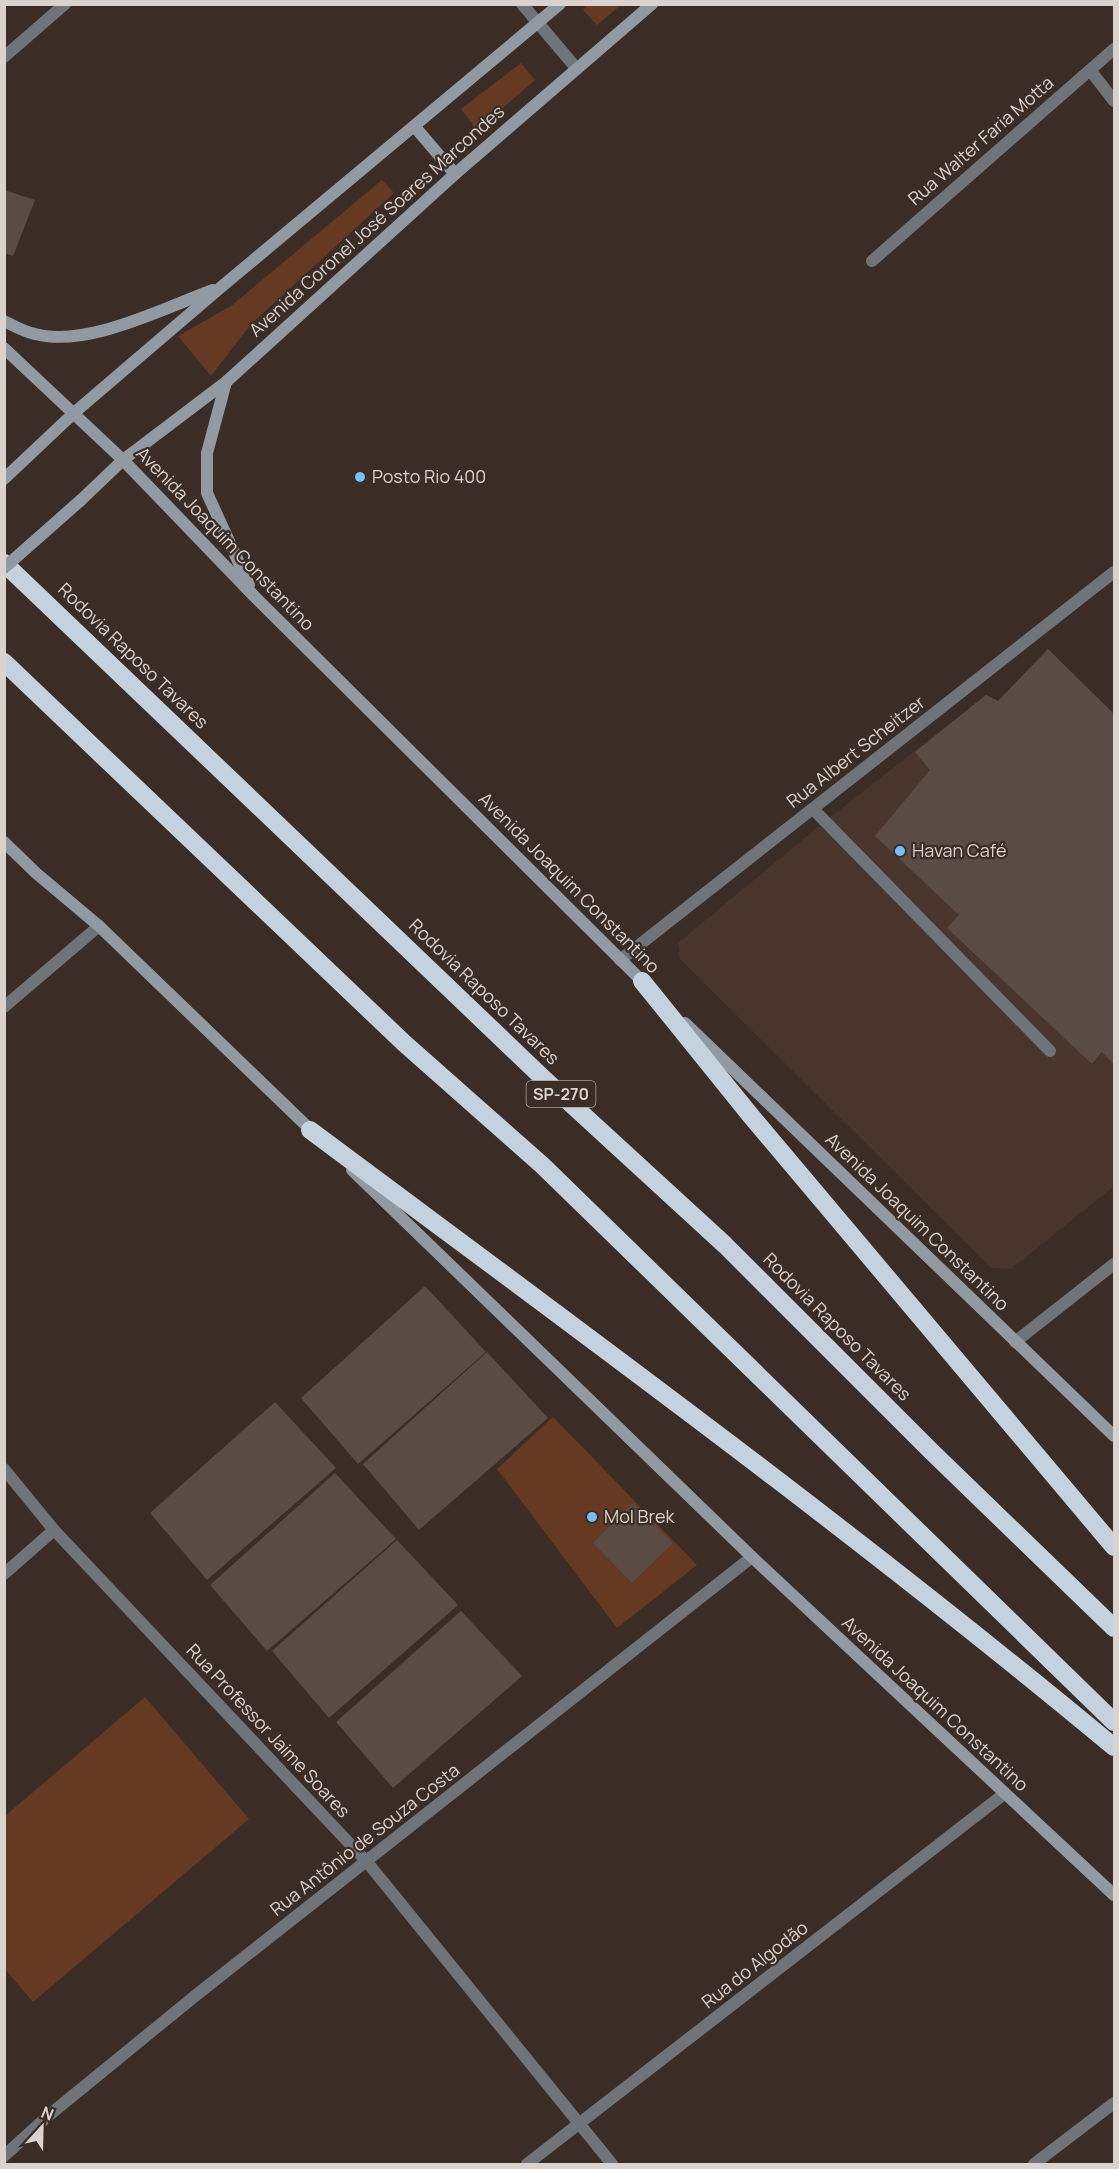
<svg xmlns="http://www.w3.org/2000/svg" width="1119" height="2169" viewBox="0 0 1119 2169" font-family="Manrope,sans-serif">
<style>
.built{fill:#49352b}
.green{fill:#663923}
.building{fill:#5a4b44}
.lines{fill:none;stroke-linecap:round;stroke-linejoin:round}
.lane{stroke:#6e7479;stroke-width:12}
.street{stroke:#6e7479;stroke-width:12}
.secondary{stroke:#919aa2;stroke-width:12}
.highway{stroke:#c3d2de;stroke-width:18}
.secondary-bridge{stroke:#919aa2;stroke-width:12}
.poi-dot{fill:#78bff7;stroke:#3b2d26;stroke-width:2}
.labels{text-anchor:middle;stroke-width:4.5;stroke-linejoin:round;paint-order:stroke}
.shield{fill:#3b2d26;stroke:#aba09c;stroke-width:1.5}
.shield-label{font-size:16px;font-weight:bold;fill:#dbd2ce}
.street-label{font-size:18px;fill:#dbd2ce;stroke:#3b2d26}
.poi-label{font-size:18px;fill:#dbd2ce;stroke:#3b2d26;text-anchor:start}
</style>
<rect width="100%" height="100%" fill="#3b2d26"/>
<!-- built -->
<polygon class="built" points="1048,649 1114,714 1114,1186 1011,1269 991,1268 680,959 678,943 814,830 986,695 998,701"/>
<!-- green -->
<g class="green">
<polygon points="589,4 621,4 621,5 597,25 583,10"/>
<polygon points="521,63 535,80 477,130 461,109"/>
<polygon points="382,180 394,193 251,324 211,376 178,336 231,306"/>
<polygon points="553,1417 697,1565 617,1628 497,1469"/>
<polygon points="145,1697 249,1819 33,2002 5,1969 5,1816"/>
</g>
<!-- building -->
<g class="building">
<polygon points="4,190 35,200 13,256 4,253"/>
<polygon points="1048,649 1114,714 1114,1064 1102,1052 1092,1064 947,928 959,915 875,836 930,770 915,752 986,695 998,701"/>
<polygon points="425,1286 486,1352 358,1464 301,1398"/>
<polygon points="487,1352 548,1418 419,1530 363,1464"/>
<polygon points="275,1402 336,1468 207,1580 150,1513"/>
<polygon points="335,1473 396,1539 267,1651 210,1585"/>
<polygon points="633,1503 673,1543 632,1583 593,1543"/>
<polygon points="397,1540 458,1605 329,1718 272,1651"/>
<polygon points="461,1611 522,1676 393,1788 336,1722"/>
</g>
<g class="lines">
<!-- lane -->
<polyline class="lane" points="813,809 1050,1051"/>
<!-- street -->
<g class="street">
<polyline points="522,4 577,69"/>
<polyline points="4,57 65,4"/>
<polyline points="1090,70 1114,101"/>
<polyline points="872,261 1114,49"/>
<polyline points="620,960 1114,572"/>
<polyline points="4,1007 99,926"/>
<polyline points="1015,1342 1114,1264"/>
<polyline points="4,1469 54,1530 367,1862 612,2164"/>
<polyline points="4,1574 54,1530"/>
<polyline points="4,2156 48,2116 195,1996 752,1557"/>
<polyline points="527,2164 1004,1794"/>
<polyline points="1034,2164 1114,2103"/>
</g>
<!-- secondary -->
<g class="secondary">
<polyline points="415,127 455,174"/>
<path d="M4 321C14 326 24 332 35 334 87 348 164 308 213 290"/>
<polyline points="4,348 123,460 254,596 647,986"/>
<polyline points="226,382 207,453 207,493 249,585"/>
<polyline points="4,479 75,412 220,288 560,4"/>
<polyline points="81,500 123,460 226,382 455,174 652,4"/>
<polyline points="4,842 36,873 99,926 316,1135"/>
<polyline points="685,1023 1114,1436"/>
<polyline points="352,1170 752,1557 1114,1895"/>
</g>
<!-- highway -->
<g class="highway">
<polyline points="4,563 544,1079 725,1245 932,1452 1114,1628"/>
<polyline points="4,662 404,1043 542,1165 1114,1722"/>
<polyline points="642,981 751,1116 1114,1547"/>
<path d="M310 1130C581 1332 854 1531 1114 1747"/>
</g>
<!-- secondary-bridge -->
<polyline class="secondary-bridge" points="4,568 81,500"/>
</g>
<!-- markers -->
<g class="poi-dot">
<circle cx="360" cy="477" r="6"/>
<circle cx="900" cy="851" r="6"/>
<circle cx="592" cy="1517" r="6"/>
</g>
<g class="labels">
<!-- shield labels -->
<rect class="shield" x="526.5" y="1081" width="69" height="26" rx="4.5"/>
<g class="shield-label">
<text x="561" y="1100">SP-270</text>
</g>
<!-- street labels -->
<g class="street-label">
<text transform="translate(981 141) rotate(-41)" y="6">Rua Walter Faria Motta</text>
<text transform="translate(377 221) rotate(-42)" y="6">Avenida Coronel José Soares Marcondes</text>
<text transform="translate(225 539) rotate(46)" y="6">Avenida Joaquim Constantino</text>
<text transform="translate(133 656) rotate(44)" y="6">Rodovia Raposo Tavares</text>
<text transform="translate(856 752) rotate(-38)" y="6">Rua Albert Scheitzer</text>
<text transform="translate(569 883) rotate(45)" y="6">Avenida Joaquim Constantino</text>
<text transform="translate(484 992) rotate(44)" y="6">Rodovia Raposo Tavares</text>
<text transform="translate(917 1222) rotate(44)" y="6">Avenida Joaquim Constantino</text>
<text transform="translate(837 1327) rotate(45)" y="6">Rodovia Raposo Tavares</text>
<text transform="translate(935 1704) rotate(43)" y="6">Avenida Joaquim Constantino</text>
<text transform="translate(268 1731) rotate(47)" y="6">Rua Professor Jaime Soares</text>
<text transform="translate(365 1840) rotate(-38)" y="6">Rua Antônio de Souza Costa</text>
<text transform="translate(755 1965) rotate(-38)" y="6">Rua do Algodão</text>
</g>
<!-- poi labels -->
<g class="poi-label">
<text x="372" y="483">Posto Rio 400</text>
<text x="912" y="857">Havan Café</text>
<text x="604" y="1523">Mol Brek</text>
</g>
</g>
<!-- border -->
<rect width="1119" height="2169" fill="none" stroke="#dbd2ce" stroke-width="12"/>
<!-- north arrow -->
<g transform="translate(42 2127) rotate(22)" stroke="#3b2d26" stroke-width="4.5" paint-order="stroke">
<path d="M0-4.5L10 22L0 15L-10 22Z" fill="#dbd2ce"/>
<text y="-9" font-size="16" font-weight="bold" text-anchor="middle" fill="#dbd2ce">N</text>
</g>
</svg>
